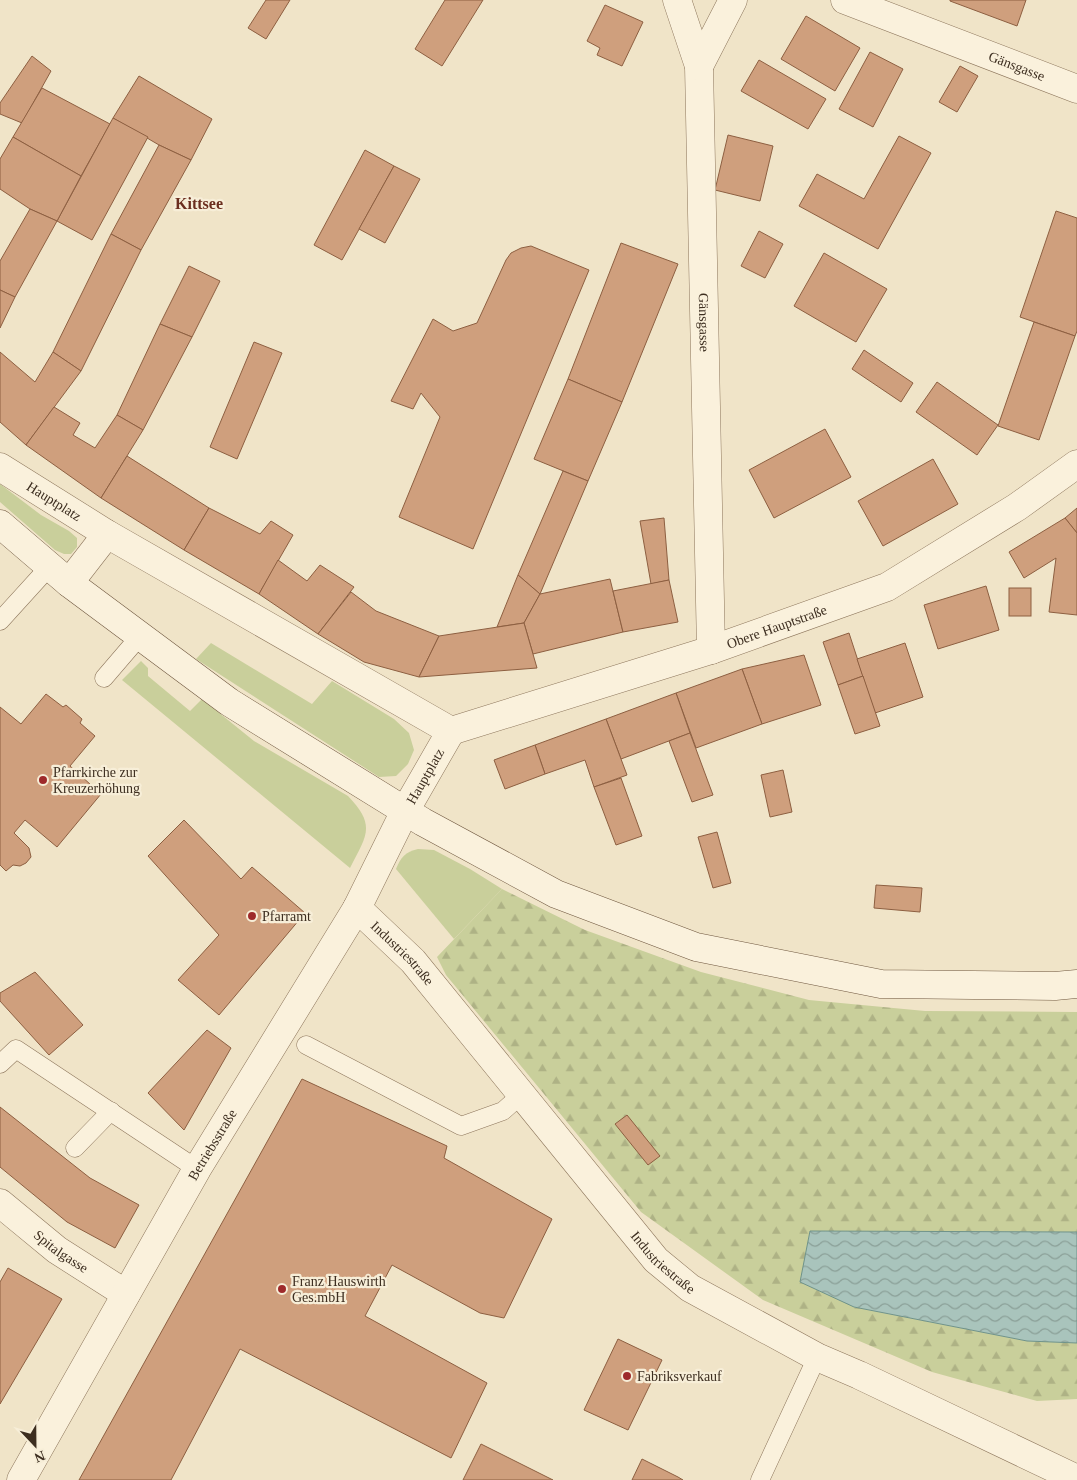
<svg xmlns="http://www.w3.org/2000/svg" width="1077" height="1480" viewBox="0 0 1077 1480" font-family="'Times New Roman',serif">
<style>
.green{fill:#c9cf9b}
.forest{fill:url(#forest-firs)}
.water{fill:url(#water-waves);stroke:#6f938a}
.building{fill:#cf9f7d;stroke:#8d5f41}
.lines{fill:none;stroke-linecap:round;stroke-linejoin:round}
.lane-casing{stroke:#8d765c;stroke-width:19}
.street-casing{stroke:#8d765c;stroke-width:29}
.secondary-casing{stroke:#6f573f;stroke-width:29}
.lane{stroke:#faf1dc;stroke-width:18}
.street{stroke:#faf1dc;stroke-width:28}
.secondary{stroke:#faf1dc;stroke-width:28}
.poi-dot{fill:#9e2a2b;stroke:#f7eed8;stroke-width:2}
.labels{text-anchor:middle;stroke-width:4.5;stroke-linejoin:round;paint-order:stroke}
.street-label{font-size:14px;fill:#3d2e20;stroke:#f7eed8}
.poi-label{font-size:14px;fill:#3d2e20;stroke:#f7eed8;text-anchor:start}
.quarter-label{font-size:16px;font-weight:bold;fill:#6b2e1e;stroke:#f7eed8}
</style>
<defs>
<pattern id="forest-firs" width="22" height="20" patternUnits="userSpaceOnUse" patternTransform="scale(1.25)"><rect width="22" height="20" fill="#c9cf9b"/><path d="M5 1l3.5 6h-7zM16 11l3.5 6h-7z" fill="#aeb285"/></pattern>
<pattern id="water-waves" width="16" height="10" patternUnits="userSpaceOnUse" patternTransform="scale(1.25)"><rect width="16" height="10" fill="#a9c4bc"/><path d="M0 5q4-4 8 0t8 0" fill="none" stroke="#8ba098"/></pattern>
</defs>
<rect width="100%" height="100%" fill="#f0e4c8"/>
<!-- green -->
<g class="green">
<polygon points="0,484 41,515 69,531 77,538 77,547 71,554 64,554 55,550 0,502"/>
<polygon points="211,643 312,704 332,681 394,719 409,733 414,750 408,764 396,776 379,777 196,659"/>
<path d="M141 661 148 668V676L190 711 202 699 254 741 348 796C377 826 366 836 350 868L122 680Z"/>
<path d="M418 849 434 850 470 869 502 889 454 939 396 869C401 857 405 852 418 849Z"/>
</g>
<!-- forest -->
<polygon class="forest" points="502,889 585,930 701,972 809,1000 925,1011 1077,1012 1077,1232 811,1231 854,1307 1027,1341 1077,1343 1077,1399 1037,1401 932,1372 763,1300 641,1212 446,975 437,957"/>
<!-- water -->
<polygon class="water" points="810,1231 1077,1232 1077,1343 1027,1341 854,1307 800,1282"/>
<!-- building -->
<g class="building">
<polygon points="266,0 290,0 266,39 248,28"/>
<polygon points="445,0 483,0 442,66 415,49"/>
<polygon points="950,0 1026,0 1017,26 950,1"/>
<polygon points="605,5 643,22 622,66 597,55 600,48 587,41"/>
<polygon points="806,16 860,48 835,91 781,59"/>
<polygon points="870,52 903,69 873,127 839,109"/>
<polygon points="32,56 51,71 22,123 0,114 0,103"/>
<polygon points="759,60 826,99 808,129 741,91"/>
<polygon points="960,66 978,76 957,112 939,102"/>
<polygon points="139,76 212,119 191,160 159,145 113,118"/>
<polygon points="42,88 110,124 81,176 13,137"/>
<polygon points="113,118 148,137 92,240 57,221"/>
<polygon points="728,135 773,146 760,201 715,190"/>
<polygon points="899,136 931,153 878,249 799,206 817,174 864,199"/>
<polygon points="13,137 81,176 57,221 30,209 0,189 0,159"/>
<polygon points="159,145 191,160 141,250 111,234"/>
<polygon points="365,150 394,166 342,260 314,245"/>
<polygon points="394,166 420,179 385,243 359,229"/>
<polygon points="30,209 57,221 15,297 0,290 0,261"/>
<polygon points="1056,211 1077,218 1077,331 1075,336 1020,317"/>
<polygon points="759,231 783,244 765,278 741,266"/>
<polygon points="111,234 141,250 81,371 53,352"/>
<polygon points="621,243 678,264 622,402 568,379"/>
<polygon points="531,246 589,270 473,549 399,517 440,417 421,393 413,409 391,401 433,319 453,331 477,323 506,260 511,253 521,248"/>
<polygon points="824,253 887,289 856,342 794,306"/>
<polygon points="189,266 220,281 192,337 160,324"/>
<polygon points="0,290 15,297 0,328"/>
<polygon points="1034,322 1075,336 1039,440 998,426"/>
<polygon points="160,324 192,337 143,430 117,415"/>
<polygon points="254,342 282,353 237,459 210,447"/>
<polygon points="864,350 913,383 901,402 852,369"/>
<polygon points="0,352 35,382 53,352 81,371 26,445 0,422"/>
<polygon points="568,379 622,402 588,481 534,459"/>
<polygon points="937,382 998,425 977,455 916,412"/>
<polygon points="54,407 80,423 73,435 95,448 117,415 143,430 101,498 26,445"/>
<polygon points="825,429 851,477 774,518 749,470"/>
<polygon points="127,456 209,508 184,550 101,498"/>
<polygon points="933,459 958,504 883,546 858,501"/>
<polygon points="563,471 588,481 540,594 518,575"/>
<polygon points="209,508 260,534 271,521 293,535 259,594 184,550"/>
<polygon points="1077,508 1077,533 1065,518"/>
<polygon points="664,518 669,580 651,584 640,521"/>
<polygon points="1065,518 1077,533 1077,615 1049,612 1056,558 1024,578 1009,552"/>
<polygon points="278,560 307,581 320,565 354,587 318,634 259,594"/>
<polygon points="518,575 540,594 524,623 497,627"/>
<polygon points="610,579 623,632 533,654 524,623 540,594"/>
<polygon points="669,580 678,622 623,632 613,591"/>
<polygon points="986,586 999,630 938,649 924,605"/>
<rect x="1009" y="588" width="22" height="28"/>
<polygon points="351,592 376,611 439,636 419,677 364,662 318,634"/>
<polygon points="524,623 537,668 419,677 439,636"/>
<polygon points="849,633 863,676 838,685 823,642"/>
<polygon points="905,643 923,697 875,713 857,659"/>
<polygon points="804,655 821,705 762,724 742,669"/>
<polygon points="742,669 762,724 696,748 676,693"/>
<polygon points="863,676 880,726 855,734 838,685"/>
<polygon points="676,693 690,733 621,759 606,719"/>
<polygon points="46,694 63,707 66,705 82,719 80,723 95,736 70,766 101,794 57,847 25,820 14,833 29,848 31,857 26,863 20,866 13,865 6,871 0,865 0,707 21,724"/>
<polygon points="606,719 627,775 594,787 585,760 545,774 535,745"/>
<polygon points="690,733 713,795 692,802 669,741"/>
<polygon points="535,745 545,774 505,789 494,760"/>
<polygon points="783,770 792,812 770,817 761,775"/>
<polygon points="621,778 642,836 616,845 594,787"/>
<polygon points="184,820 241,879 252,867 305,913 219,1015 178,980 219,935 148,856"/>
<polygon points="717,832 731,883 713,888 698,837"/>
<polygon points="876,885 922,888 920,912 874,908"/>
<polygon points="35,972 83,1025 49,1055 0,1001 0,993"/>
<polygon points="207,1030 231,1048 184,1130 148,1093"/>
<polygon points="302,1079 447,1146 444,1158 552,1219 504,1318 480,1313 392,1265 365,1316 487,1383 451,1458 240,1349 171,1480 79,1480"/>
<polygon points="0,1107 90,1178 139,1205 115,1248 67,1222 0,1167"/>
<polygon points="627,1115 660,1156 648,1165 615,1124"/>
<polygon points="8,1268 62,1299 0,1404 0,1282"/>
<polygon points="618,1339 662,1360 628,1430 584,1410"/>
<polygon points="481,1444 553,1480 463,1480"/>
<polygon points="642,1459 678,1477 683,1480 632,1480"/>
</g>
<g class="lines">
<defs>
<g id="lane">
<polyline points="0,621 49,567"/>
<polyline points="104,678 140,636"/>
<polyline points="306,1045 461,1126 503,1111 521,1095"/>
<polyline points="0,1064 16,1049 197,1169"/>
<polyline points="75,1148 111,1111"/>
<polyline points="760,1480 817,1357"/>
</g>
<g id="street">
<path id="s1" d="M677 0 699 66 711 650"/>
<path id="s2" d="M845 0 1077 89"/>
<polyline points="699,66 733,0"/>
<path id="s3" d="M0 467 107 534 451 731"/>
<polyline points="69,583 107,534"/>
<path id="s4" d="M451 731 711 650 887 587 1017 507 1077 464"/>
<path id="s5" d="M357 908 413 961 656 1260 690 1288 817 1357 859 1375 1077 1479"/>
<path id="s6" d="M0 1203 57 1250 126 1294"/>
<path id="s7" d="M21 1480 197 1169 357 908 405 811 451 731"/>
</g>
<polyline id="secondary" points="0,524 69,583 229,702 423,822 556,894 696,947 881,984 1055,986 1077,984"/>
</defs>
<!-- lane casing -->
<use href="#lane" class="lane-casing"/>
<!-- street casing -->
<use href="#street" class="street-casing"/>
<!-- secondary casing -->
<use href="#secondary" class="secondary-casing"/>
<!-- lane -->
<use href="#lane" class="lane"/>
<!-- street -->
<use href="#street" class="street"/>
<!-- secondary -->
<use href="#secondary" class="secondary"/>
</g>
<!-- markers -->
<g class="poi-dot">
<circle cx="43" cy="780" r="5"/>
<circle cx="252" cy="916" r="5"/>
<circle cx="282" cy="1289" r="5"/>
<circle cx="627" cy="1376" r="5"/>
</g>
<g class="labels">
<!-- street labels -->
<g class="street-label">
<text dy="5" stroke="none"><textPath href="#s2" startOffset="184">Gänsgasse</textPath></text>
<text dy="5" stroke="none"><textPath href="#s1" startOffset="326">Gänsgasse</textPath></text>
<text dy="5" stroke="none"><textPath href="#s3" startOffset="64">Hauptplatz</textPath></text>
<text dy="5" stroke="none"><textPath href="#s4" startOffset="342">Obere Hauptstraße</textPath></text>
<text dy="5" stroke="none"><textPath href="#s7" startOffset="812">Hauptplatz</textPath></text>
<text dy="5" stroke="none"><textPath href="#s5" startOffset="64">Industriestraße</textPath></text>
<text dy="5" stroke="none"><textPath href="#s7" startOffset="386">Betriebsstraße</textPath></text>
<text dy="5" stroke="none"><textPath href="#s6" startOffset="78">Spitalgasse</textPath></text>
<text dy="5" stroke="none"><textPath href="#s5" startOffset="469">Industriestraße</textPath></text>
</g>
<!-- poi labels -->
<g class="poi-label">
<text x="53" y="777">Pfarrkirche zur<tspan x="53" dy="16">Kreuzerhöhung</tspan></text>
<text x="262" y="921">Pfarramt</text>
<text x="292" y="1286">Franz Hauswirth<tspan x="292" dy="16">Ges.mbH</tspan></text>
<text x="637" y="1381">Fabriksverkauf</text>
</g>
<!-- quarter labels -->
<g class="quarter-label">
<text x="199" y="209">Kittsee</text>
</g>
</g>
<!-- north arrow -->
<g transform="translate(35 1445) rotate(158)" stroke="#f7eed8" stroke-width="4" paint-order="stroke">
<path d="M0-4L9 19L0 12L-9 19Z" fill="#3d2e20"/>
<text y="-8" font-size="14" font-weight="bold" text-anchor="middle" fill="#3d2e20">N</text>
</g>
</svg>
